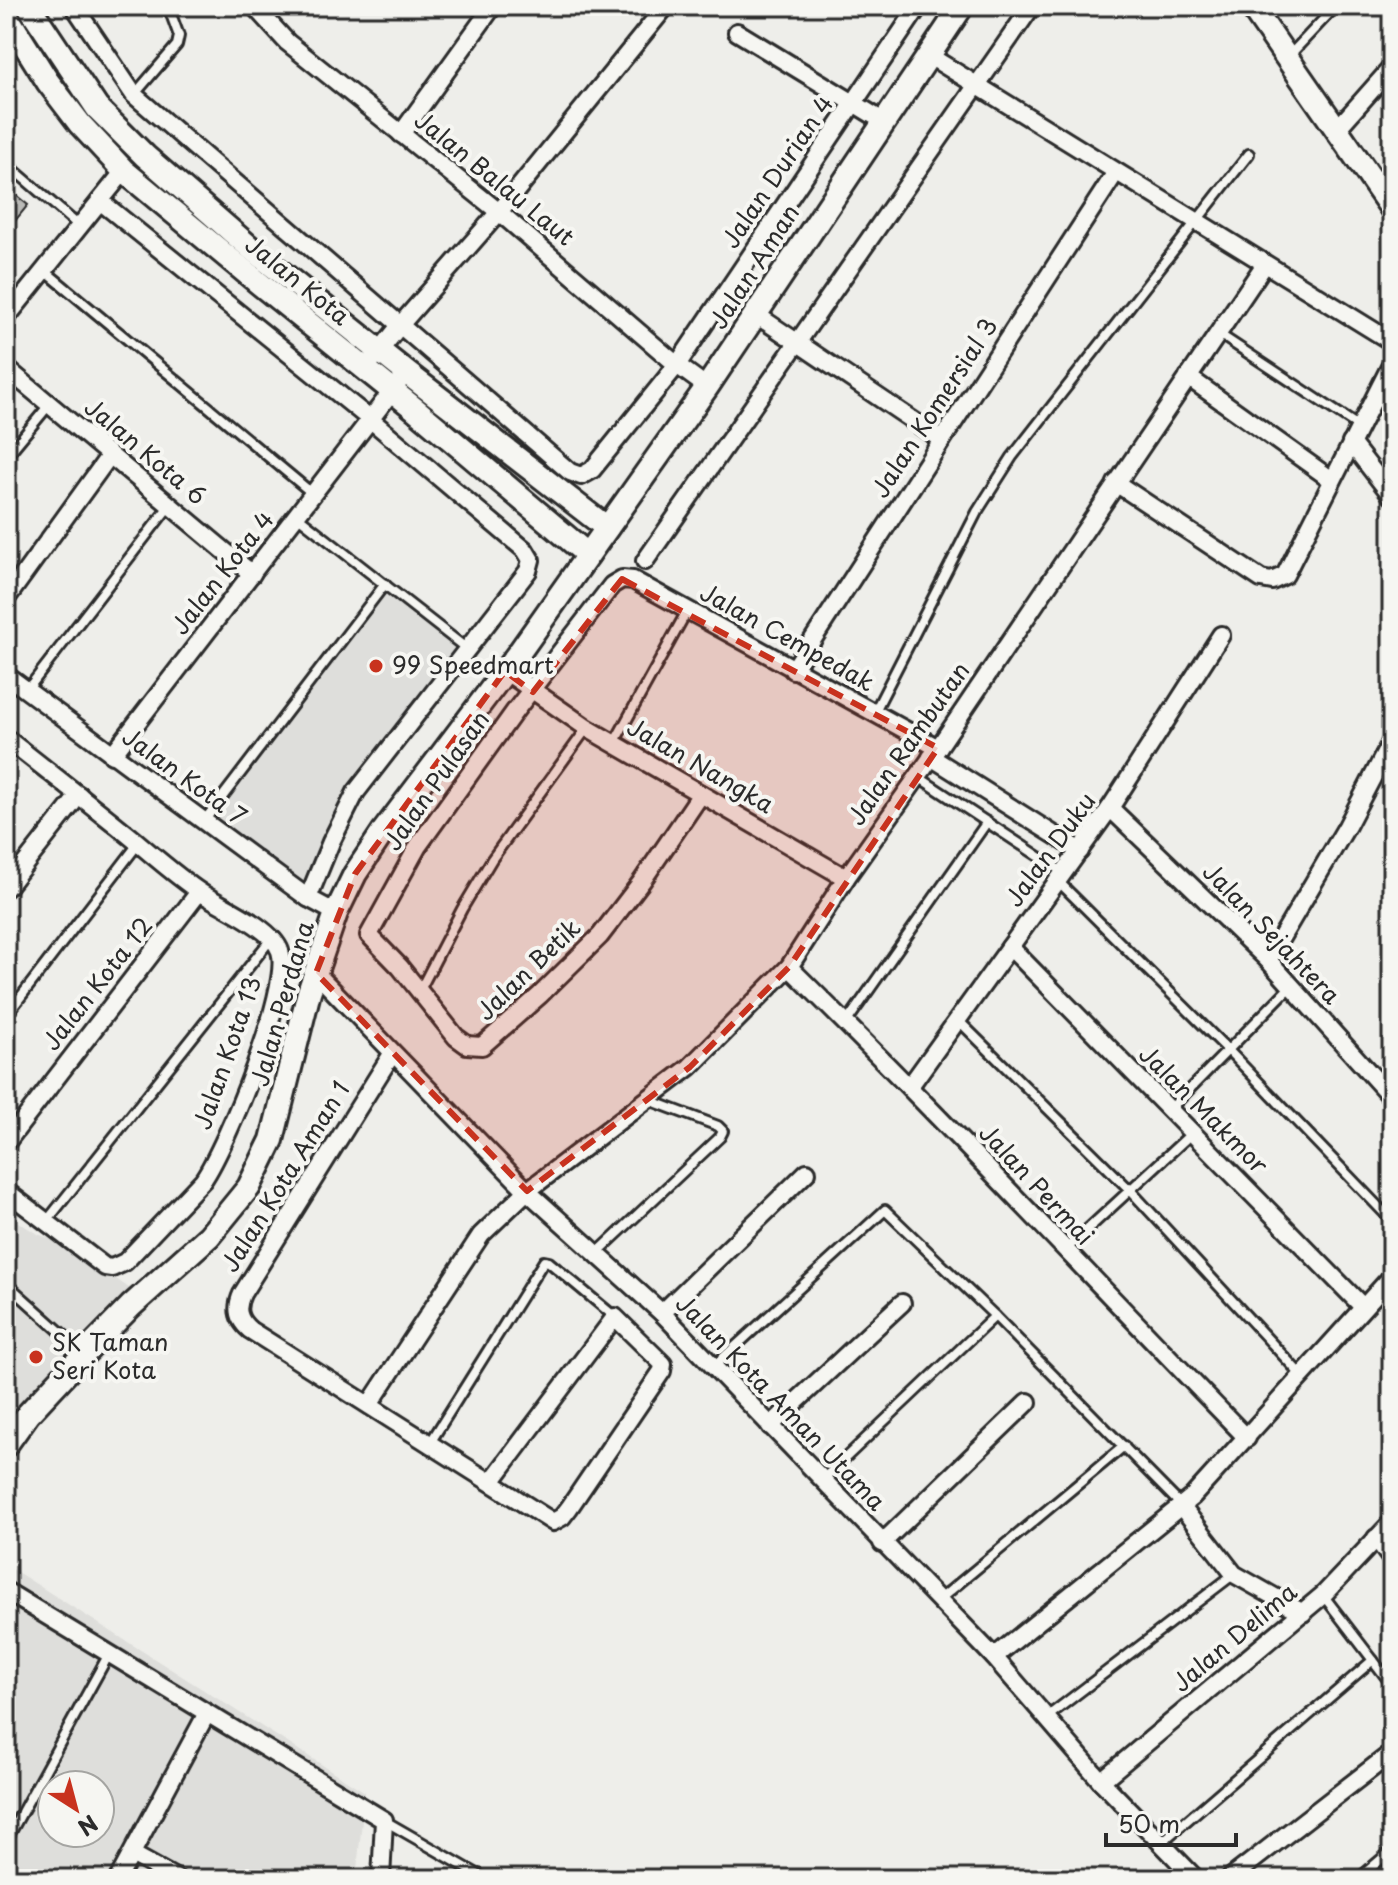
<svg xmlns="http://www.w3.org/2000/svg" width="1398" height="1885" viewBox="0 0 1398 1885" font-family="'Playpen Sans',sans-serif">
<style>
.built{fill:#dededb;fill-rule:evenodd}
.building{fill:#babab7;stroke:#2b2b2b;stroke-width:2}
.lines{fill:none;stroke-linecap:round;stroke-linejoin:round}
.service-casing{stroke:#2b2b2b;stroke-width:14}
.minor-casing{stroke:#2b2b2b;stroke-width:22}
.tertiary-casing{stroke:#2b2b2b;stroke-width:28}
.service{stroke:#f6f6f2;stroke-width:8}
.minor{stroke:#f6f6f2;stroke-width:16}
.tertiary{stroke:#f6f6f2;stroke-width:22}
.marked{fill:#c8321e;fill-opacity:0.2;stroke:#c8321e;stroke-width:6;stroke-dasharray:16 10;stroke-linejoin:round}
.poi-dot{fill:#c8321e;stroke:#f6f6f2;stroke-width:3}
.labels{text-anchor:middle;stroke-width:8;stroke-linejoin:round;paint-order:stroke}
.street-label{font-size:24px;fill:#2b2b2b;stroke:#f6f6f2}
.poi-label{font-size:24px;fill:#2b2b2b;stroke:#f6f6f2;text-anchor:start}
</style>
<rect width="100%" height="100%" fill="#eeeeea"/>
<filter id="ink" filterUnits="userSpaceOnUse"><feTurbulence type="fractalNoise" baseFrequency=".0125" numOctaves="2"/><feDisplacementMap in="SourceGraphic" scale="16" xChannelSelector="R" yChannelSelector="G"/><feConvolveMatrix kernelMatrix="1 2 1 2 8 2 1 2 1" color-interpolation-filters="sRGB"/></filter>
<g filter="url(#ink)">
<!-- built -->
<g class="built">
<polygon points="385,579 476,651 361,796 311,907 198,824"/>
<polygon points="6,1215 38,1234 73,1248 133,1291 113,1308 6,1423"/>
<path d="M6 1565 365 1792 356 1879H6ZM52 1785H100V1833H52Z"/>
</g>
<!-- building -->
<polygon class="building" points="6,187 28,205 6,232"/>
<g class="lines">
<defs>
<g id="service">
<polyline points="1287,58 1336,6"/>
<polyline points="134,95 177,45 179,36 168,6"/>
<polyline points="6,163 79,226"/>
<polyline points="44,270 313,494"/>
<polyline points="6,286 21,299"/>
<polyline points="1219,334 1358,426"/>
<polyline points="6,457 49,405"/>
<polyline points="297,516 467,649"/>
<polyline points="27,690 170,505"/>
<polyline points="874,713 977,512 1012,457 1249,154"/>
<polyline points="614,743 687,611"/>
<polyline points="917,776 1064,873"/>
<polyline points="204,821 385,584"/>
<polyline points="1059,882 1228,1050 1392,1221"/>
<polyline points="420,990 462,909 492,859 587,728"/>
<polyline points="6,1016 138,844"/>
<polyline points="958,1020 1130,1190 1302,1376"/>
<polyline points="846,1023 987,822"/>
<polyline points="1169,1110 1291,986"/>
<polyline points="46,1222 271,939"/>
<polyline points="1064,1251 1192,1133"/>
<polyline points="597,1253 720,1137 723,1131 718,1126 649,1100"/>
<polyline points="6,1283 84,1353"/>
<polyline points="714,1366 885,1210 995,1316 1181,1505"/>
<polyline points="430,1443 544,1261 549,1262 615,1317"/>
<polyline points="822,1480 995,1316"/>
<polyline points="1323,1595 1392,1685"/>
<polyline points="939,1600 1124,1446"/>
<polyline points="1047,1717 1234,1574"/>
<polyline points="385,1821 486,1879"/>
<polyline points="6,1841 109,1654"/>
<polyline points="1162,1842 1373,1660"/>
<polyline points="1358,1879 1392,1850"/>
</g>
<g id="minor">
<polyline points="74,6 134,95 570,472 581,476 592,470 677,365 919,6"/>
<polyline points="254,6 287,42 499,212 677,365 707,387"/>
<polyline points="737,32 883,121"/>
<polyline points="928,55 1392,342"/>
<polyline points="1337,129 1392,67"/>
<polyline points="401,134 493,6"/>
<polyline points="100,201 371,420 525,550 531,560 528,571 356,792 331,842 308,898"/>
<polyline points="755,314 942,440"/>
<polyline points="6,318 124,171"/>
<polyline points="6,368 252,574"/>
<polyline points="365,369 401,324 499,212 666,6"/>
<polyline points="1188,377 1332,480"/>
<polyline points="1351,443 1392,496"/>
<polyline points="1116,483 1261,579 1272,581 1285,575 1392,363"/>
<polyline points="645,561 1032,6"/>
<polyline points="6,599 110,455"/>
<polyline points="793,670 1116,172"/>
<polyline points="505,671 587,728 846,878"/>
<polyline points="6,675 308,898 336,913"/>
<path d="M6 738C48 771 89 803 131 837 154 856 177 877 203 894 223 907 272 928 280 951 292 988 226 1147 203 1180L125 1262 112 1268 105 1267 6 1191"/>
<polyline points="112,755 399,382"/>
<polyline points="931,757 1080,851"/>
<polyline points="701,794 642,881 600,936 540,995 482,1046 467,1045 456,1037 400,967 369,935 418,846 515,711 612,585 622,579 633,580 938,748"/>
<polyline points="1110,808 1268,960 1392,1098"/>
<polyline points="6,888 79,795"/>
<polyline points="1010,947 1363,1307"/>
<polyline points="1268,960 1347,826 1392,740"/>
<path d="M789 967C945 1120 1094 1281 1247 1438"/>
<polyline points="316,973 527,1191 662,1313 994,1657 1101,1781 1196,1879"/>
<path d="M392 1054 242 1294C235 1309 238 1320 250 1330L553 1522 562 1517 569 1508 662 1371 663 1364 615 1317 491 1482"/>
<polyline points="910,1086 1110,808 1221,635"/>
<polyline points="6,1143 199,892"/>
<polyline points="662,1313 807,1172"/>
<polyline points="369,1405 481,1235 527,1191 690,1067 789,967 846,878 938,748 1265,264"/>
<polyline points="770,1426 902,1303"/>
<polyline points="1181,1506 1234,1574 1303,1613"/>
<polyline points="1376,1538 1392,1560"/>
<polyline points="882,1543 1028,1402"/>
<polyline points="6,1591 207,1713 118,1879"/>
<polyline points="994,1657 1192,1497 1392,1276"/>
<polyline points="207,1713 384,1820 381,1879"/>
<polyline points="1101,1781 1323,1595 1392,1522"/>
<polyline points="132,1854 177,1879"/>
<polyline points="1229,1879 1385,1758"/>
</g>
<g id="tertiary">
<polyline points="29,6 97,108 145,156 253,250 407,373 607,528"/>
<polyline points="1251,6 1392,209"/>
<polyline points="6,15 48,82 80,124 124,171 260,284 415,409 588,555"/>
<polyline points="6,1445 28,1414 85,1353 131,1306 209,1236 249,1187 272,1140 309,992 336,913 355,874 383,832 518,654 707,387 962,6"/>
</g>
</defs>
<!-- service casing -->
<use href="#service" class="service-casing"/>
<!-- minor casing -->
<use href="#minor" class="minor-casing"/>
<!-- tertiary casing -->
<use href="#tertiary" class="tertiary-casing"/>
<!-- service -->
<use href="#service" class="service"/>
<!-- minor -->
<use href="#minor" class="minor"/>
<!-- tertiary -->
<use href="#tertiary" class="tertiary"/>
</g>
</g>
<!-- marked area -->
<path class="marked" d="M622 579 938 748 789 967 690 1067 527 1191 316 973 355 874 505 671 533 692Z"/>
<!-- markers -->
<g class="poi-dot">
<circle cx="376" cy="666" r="8"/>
<circle cx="36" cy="1357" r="8"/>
</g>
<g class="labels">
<!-- street labels -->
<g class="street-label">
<text transform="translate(778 172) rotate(-56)" y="8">Jalan Durian 4</text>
<text transform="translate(494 179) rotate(39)" y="8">Jalan Balau Laut</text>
<text transform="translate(755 267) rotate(-57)" y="8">Jalan Aman</text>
<text transform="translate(297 281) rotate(39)" y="8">Jalan Kota</text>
<text transform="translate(935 408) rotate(-57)" y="8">Jalan Komersial 3</text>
<text transform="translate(145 452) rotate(40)" y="8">Jalan Kota 6</text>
<text transform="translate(223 573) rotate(-52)" y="8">Jalan Kota 4</text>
<text transform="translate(787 638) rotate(29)" y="8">Jalan Cempedak</text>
<text transform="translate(909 744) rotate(-55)" y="8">Jalan Rambutan</text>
<text transform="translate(700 766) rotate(30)" y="8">Jalan Nangka</text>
<text transform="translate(184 777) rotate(36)" y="8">Jalan Kota 7</text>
<text transform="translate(437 781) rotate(-55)" y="8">Jalan Pulasan</text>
<text transform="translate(1051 850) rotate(-54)" y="8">Jalan Duku</text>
<text transform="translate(1271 934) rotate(46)" y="8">Jalan Sejahtera</text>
<text transform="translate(529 970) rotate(-44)" y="8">Jalan Betik</text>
<text transform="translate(98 984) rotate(-52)" y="8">Jalan Kota 12</text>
<text transform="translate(283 1004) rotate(-74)" y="8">Jalan Perdana</text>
<text transform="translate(228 1053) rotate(-71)" y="8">Jalan Kota 13</text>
<text transform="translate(1203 1110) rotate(45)" y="8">Jalan Makmor</text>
<text transform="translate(286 1177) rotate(-58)" y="8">Jalan Kota Aman 1</text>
<text transform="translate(1036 1185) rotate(47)" y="8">Jalan Permai</text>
<text transform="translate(780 1403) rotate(46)" y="8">Jalan Kota Aman Utama</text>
<text transform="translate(1235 1638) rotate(-40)" y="8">Jalan Delima</text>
</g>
<!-- poi labels -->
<g class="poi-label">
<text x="392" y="674">99 Speedmart</text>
<text x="52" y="1351">SK Taman<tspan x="52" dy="28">Seri Kota</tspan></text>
</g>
</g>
<!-- margin -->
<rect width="1398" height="1885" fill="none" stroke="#f6f6f2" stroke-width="32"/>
<rect x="16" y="16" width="1366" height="1853" fill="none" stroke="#2b2b2b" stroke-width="3" filter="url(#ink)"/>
<!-- north arrow -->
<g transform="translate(76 1809) rotate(144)"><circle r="38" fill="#f6f6f2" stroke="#a5a5a2" stroke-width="2"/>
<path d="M0-6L14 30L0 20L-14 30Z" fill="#c8321e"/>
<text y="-12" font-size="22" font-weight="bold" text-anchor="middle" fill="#2b2b2b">N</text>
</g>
<!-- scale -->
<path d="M1106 1833v12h130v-12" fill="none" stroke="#2b2b2b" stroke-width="4"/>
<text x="1118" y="1833" font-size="24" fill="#2b2b2b" stroke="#f6f6f2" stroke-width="6" paint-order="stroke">50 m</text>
</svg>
